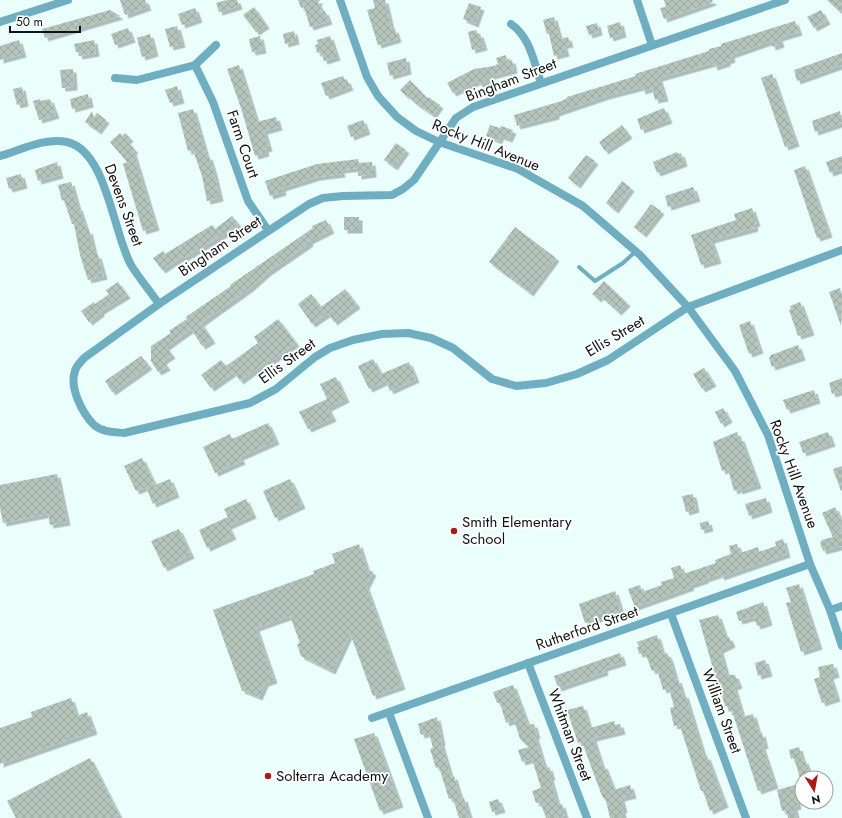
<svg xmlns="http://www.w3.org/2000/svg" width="842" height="818" viewBox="0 0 842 818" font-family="Jost,sans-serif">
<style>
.building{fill:url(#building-cross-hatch);filter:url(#shadow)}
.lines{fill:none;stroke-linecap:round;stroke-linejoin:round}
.service{stroke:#6faec1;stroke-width:4}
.minor{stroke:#6faec1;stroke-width:8}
.poi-dot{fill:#ac1a18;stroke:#fff;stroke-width:1.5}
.labels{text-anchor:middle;stroke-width:3.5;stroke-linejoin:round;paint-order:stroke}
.street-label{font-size:15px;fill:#0d1413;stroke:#fff}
.poi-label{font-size:15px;fill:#0d1413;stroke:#fff;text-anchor:start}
</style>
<defs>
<pattern id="building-cross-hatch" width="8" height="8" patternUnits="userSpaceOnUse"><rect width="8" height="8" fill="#b5c4ba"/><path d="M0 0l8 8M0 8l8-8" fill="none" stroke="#9aa89f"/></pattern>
<filter id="shadow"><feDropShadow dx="3.5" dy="3.5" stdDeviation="0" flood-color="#0004"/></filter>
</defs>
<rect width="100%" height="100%" fill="#eafffc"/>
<!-- building -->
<g class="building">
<polygon points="120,0 145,0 148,7 125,15"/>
<polygon points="227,0 237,0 239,6 219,12 216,3"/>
<polygon points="298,0 320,0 318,2 322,12 325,11 329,21 310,27 304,7 301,8"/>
<polygon points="373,0 385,0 392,30 395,29 398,39 378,45 367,10 375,8"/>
<polygon points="664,0 712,0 713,2 664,19 660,8 666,7"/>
<polygon points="827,0 842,0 842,14 835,7"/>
<polygon points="469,3 481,7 475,24 463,19"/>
<polygon points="254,7 266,25 256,32 243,15"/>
<polygon points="195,8 199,19 182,25 178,14"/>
<polygon points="110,10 120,16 45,38 42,29"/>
<polygon points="821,10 827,21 814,28 807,17"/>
<polygon points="554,17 560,39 568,37 570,44 564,45 566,53 554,56 549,34 547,34 543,20"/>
<polygon points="795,21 799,32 779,38 781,44 772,47 771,41 731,55 732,59 727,61 727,63 714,67 713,63 659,78 665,98 655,100 652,88 642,91 641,87 606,96 556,113 556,116 517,126 514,115 562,101 567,98 567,97 636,76 635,74 709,51 709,49 721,46 721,44"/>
<polygon points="620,22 623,34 610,38 607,26"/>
<polygon points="597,23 599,32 589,35 586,26"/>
<polygon points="177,26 182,44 170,47 165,29"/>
<polygon points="128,28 132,39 115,45 111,34"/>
<polygon points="476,30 478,34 480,34 484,47 472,50 468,32"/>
<polygon points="294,31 296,41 285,44 283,34"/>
<polygon points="150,34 155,53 142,57 137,38"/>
<polygon points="260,36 263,50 252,52 249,39"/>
<polygon points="330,36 337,57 324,61 321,52 317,53 315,45 318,44 317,40"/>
<polygon points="19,40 23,54 0,60 0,46"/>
<polygon points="94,40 96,53 79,56 78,52 76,52 74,44"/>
<polygon points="842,53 842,65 797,81 794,70"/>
<polygon points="506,55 507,61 512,60 514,70 491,76 492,78 486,80 486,82 479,84 478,81 453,93 447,83 474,69 494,66 498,64 496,58"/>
<polygon points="406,58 408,71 390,76 387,63"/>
<polygon points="239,65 257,122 276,117 279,127 264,131 269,148 265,149 266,153 255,156 241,108 227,69"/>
<polygon points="73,69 74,87 62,88 60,70"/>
<polygon points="772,74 796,143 785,147 761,78"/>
<polygon points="343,76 345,80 347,80 350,87 326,96 321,83"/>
<polygon points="410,80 427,98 428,97 440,105 433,115 415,103 407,95 406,96 400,90"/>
<polygon points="177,86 181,100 170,103 165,90"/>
<polygon points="22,87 25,103 17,105 13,89"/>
<polygon points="88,94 90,104 72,109 70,99"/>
<polygon points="40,99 41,101 50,99 56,115 39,120 33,101"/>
<polygon points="664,108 669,120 641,130 637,119"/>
<polygon points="193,109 207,157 209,156 214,172 220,198 207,201 202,176 193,150 188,151 178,113"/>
<polygon points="92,111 94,118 97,113 106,120 98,131 85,122"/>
<polygon points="840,111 842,123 815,132 812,121"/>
<polygon points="363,120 367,131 351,137 347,126"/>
<polygon points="490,125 500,128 501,126 513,130 509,139 500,136 499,141 486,136"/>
<polygon points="622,125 629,135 605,151 599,142"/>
<polygon points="120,133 122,136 125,133 130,138 127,141 135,150 133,151 156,227 143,231 123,164 127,162 110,142"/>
<polygon points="396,143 406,150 394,167 384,160"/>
<polygon points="677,152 678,154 681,153 684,163 657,173 653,162"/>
<polygon points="586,155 595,161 577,185 568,178"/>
<polygon points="842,156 842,169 830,173 826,162"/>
<polygon points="358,159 359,163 372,162 373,174 358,176 358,168 341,170 342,174 317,177 282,188 283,192 270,196 265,181 317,164"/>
<polygon points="57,162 60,175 38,181 35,170"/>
<polygon points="805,166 829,234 817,238 794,170"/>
<polygon points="21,174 24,185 9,189 6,178"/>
<polygon points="622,181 631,188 615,210 606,203"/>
<polygon points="71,182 78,207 79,207 87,231 89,230 95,255 98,255 104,276 88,280 80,255 74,224 72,224 64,200 62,201 58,185"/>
<polygon points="693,187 697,198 668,207 665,196"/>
<polygon points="651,204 661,211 643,234 634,227"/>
<polygon points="752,208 757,223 754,224 755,228 711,240 718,260 701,265 691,235 736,220 734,214"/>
<polygon points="232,216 239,225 184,258 183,256 162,270 153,258 163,251 165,254 212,225 215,229"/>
<rect x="344" y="217" width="15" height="13"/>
<polygon points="326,220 331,230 309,241 310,243 268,272 250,288 201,323 212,340 202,346 191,329 166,347 172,355 163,361 167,367 158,372 151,361 151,346 171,333 169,331 187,319 186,317 231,286 230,285 313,228 312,226"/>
<polygon points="515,227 556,258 530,293 489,262"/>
<polygon points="604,281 627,303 618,312 600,296 598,299 592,294"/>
<polygon points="118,282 127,295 101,311 101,313 89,322 81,311 94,302 95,304 109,294 106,290"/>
<polygon points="840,288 842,295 841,326 829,292"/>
<polygon points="345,289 357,305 334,322 328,313 312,324 298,304 311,294 321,307"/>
<polygon points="800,302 811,332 798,336 789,310 791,309 790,306"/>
<polygon points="278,319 296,343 271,361 270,359 240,381 234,372 211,388 201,375 221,360 226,366 258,343 254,337"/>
<polygon points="750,321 760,350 749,354 739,325"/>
<polygon points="798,345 802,357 772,367 769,358 771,355"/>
<polygon points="141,356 149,366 112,392 105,381"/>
<polygon points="373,359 381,374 409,362 416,379 390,391 386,381 369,389 358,366"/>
<polygon points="704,368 713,383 702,389 693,374"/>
<polygon points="336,377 346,399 328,408 333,418 308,429 299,412 327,399 320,384"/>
<polygon points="842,378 842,391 832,394 829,383"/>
<polygon points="814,390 817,400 787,410 783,400"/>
<polygon points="723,408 729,419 721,424 715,412"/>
<polygon points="268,423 276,441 240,457 242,461 215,473 203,447 230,434 232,439"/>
<polygon points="737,432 739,438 741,438 758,485 739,491 739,489 734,491 728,469 722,471 713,442"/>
<polygon points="828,432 832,443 803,453 799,442"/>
<polygon points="142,458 155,485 170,479 176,494 153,504 146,487 136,491 124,466"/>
<polygon points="842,466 842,491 841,491 833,469"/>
<polygon points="57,474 67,522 50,525 48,514 3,523 0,508 0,485"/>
<polygon points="290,479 302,505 275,518 263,491"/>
<polygon points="693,494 696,509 686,512 682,496"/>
<polygon points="766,498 769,509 749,516 745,504"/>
<polygon points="246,499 253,515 228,526 233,536 207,548 199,530 228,517 224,509"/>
<polygon points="835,507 841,521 838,522 842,535 842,546 823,551 820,543 822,540 833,537 822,513"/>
<polygon points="708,521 710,528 701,530 700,523"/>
<polygon points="179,529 191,555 164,568 151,541"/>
<polygon points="783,539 787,554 721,577 720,574 705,579 705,580 690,585 691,587 635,607 628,589 640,585 642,592 662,585 661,582 674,578 671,568 680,565 683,574 716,563 715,560 731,554 729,546 737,544 740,553 758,547 759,552 776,546 775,542"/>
<polygon points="359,544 367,569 373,572 366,586 402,686 373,696 350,633 332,671 301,656 297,644 300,643 290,616 256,628 274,680 265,683 259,697 244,691 242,691 213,610 314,574 313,571 335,563 332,554"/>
<polygon points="799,584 819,646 801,652 786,603 791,602 786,588"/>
<polygon points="615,591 621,611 585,623 579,604"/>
<polygon points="763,602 769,622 757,626 754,617 739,621 736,612"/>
<polygon points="718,615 726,638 729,637 732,644 720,650 727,675 735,675 739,685 734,687 743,717 753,714 759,734 762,733 765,745 762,746 775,785 758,791 732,711 729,712 727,706 725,706 721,692 718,693 714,683 717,682 699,620"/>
<polygon points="657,635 663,654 667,653 670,659 676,680 678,679 683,695 685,694 704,756 707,756 725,804 710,811 703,791 701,791 681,729 679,725 674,726 670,708 674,707 669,688 663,690 657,669 652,671 645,653 639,654 637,647 639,647 637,642"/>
<polygon points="620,653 623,662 604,668 605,672 558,688 554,676"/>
<polygon points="765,660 769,673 758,676 755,663"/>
<polygon points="833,664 836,674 830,676 837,698 822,703 814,679 820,677 818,667"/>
<polygon points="513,685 528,725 534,724 537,735 535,736 545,768 549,767 552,777 550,777 558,805 562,804 565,815 557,818 546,818 540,802 536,803 532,791 541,788 532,759 522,762 518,750 529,747 520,739 514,720 506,723 500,703 497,703 493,692"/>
<polygon points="71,698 77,716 87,712 94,731 0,764 0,728 32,717 31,712"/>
<polygon points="583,706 590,728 614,721 615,725 620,724 622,731 593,738 602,766 604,765 614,790 630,785 633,795 621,798 624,809 622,810 624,818 610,818 606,801 602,796 582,742 578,743 567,710"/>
<polygon points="437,717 442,742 441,743 451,777 454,776 461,799 464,798 470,818 459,818 453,798 449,799 439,767 436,768 430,749 433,748 429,733 421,735 418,724"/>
<polygon points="374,733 400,804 380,811 354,739"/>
<polygon points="799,747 803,761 805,760 811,778 800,778 794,758 791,759 789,750"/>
<polygon points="90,758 119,815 113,818 16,818 7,801"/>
<polygon points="802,783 802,793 796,796 798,806 794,807 797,818 788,818 786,810 782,811 777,790"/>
<polygon points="498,799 502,809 492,812 489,802"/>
</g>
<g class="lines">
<!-- service -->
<polyline class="service" points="579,267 595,281 623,263 635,252"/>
<!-- minor -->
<g class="minor">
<polyline points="340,0 367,77 378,96 397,117 416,131 439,142 518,169 583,206 640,255 688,307 735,371 768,435 810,564 830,610 842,646"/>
<polyline points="637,0 652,45"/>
<path d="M785 0 473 107 456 118 414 180 403 189 392 195 343 196 323 198 309 204 159 304 84 358C81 362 76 366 75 371 69 387 82 413 94 425 102 432 114 432 124 433L250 403 276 389 315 357 330 348 353 340 382 334 408 333 431 338 453 348 492 379 516 386 546 383 577 374 608 360 688 307 842 250"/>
<polyline points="0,22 68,0"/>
<path d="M511 24C530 37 534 62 541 83"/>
<polyline points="195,65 213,102 248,201 268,230"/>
<polyline points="115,78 137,80 195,65 216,45"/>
<path d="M0 156C21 150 45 137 67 142 107 151 113 233 131 265 139 278 150 291 159 304"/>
<polyline points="830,610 842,606"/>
<polyline points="671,614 746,818"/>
<polyline points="528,663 587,818"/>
<polyline points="389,713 428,818"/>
<polyline points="372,718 810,564"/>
</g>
</g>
<!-- markers -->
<g class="poi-dot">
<circle cx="454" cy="531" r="4"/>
<circle cx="268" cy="776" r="4"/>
</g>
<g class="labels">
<!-- street labels -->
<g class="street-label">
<text transform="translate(511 80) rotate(-21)" y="5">Bingham Street</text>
<text transform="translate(243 144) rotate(71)" y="5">Farm Court</text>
<text transform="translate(486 145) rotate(22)" y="5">Rocky Hill Avenue</text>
<text transform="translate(124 205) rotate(70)" y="5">Devens Street</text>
<text transform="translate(220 246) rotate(-34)" y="5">Bingham Street</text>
<text transform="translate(615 336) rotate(-31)" y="5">Ellis Street</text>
<text transform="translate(287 361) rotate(-36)" y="5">Ellis Street</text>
<text transform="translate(794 474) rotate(70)" y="5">Rocky Hill Avenue</text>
<text transform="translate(587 628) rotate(-19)" y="5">Rutherford Street</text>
<text transform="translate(722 711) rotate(70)" y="5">William Street</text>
<text transform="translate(570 735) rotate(69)" y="5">Whitman Street</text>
</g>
<!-- poi labels -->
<g class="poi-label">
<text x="462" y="527">Smith Elementary<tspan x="462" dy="17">School</tspan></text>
<text x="276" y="781">Solterra Academy</text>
</g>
</g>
<!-- north arrow -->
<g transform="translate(814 790) rotate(169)"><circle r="19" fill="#ffffff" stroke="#9ea1a1"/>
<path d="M0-3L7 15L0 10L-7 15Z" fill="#ac1a18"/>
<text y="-6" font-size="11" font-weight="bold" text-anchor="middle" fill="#0d1413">N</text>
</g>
<!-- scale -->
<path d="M10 26v6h70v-6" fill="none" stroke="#0d1413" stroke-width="2"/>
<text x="16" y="26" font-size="12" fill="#0d1413" stroke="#ffffff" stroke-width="3" paint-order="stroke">50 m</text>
</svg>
